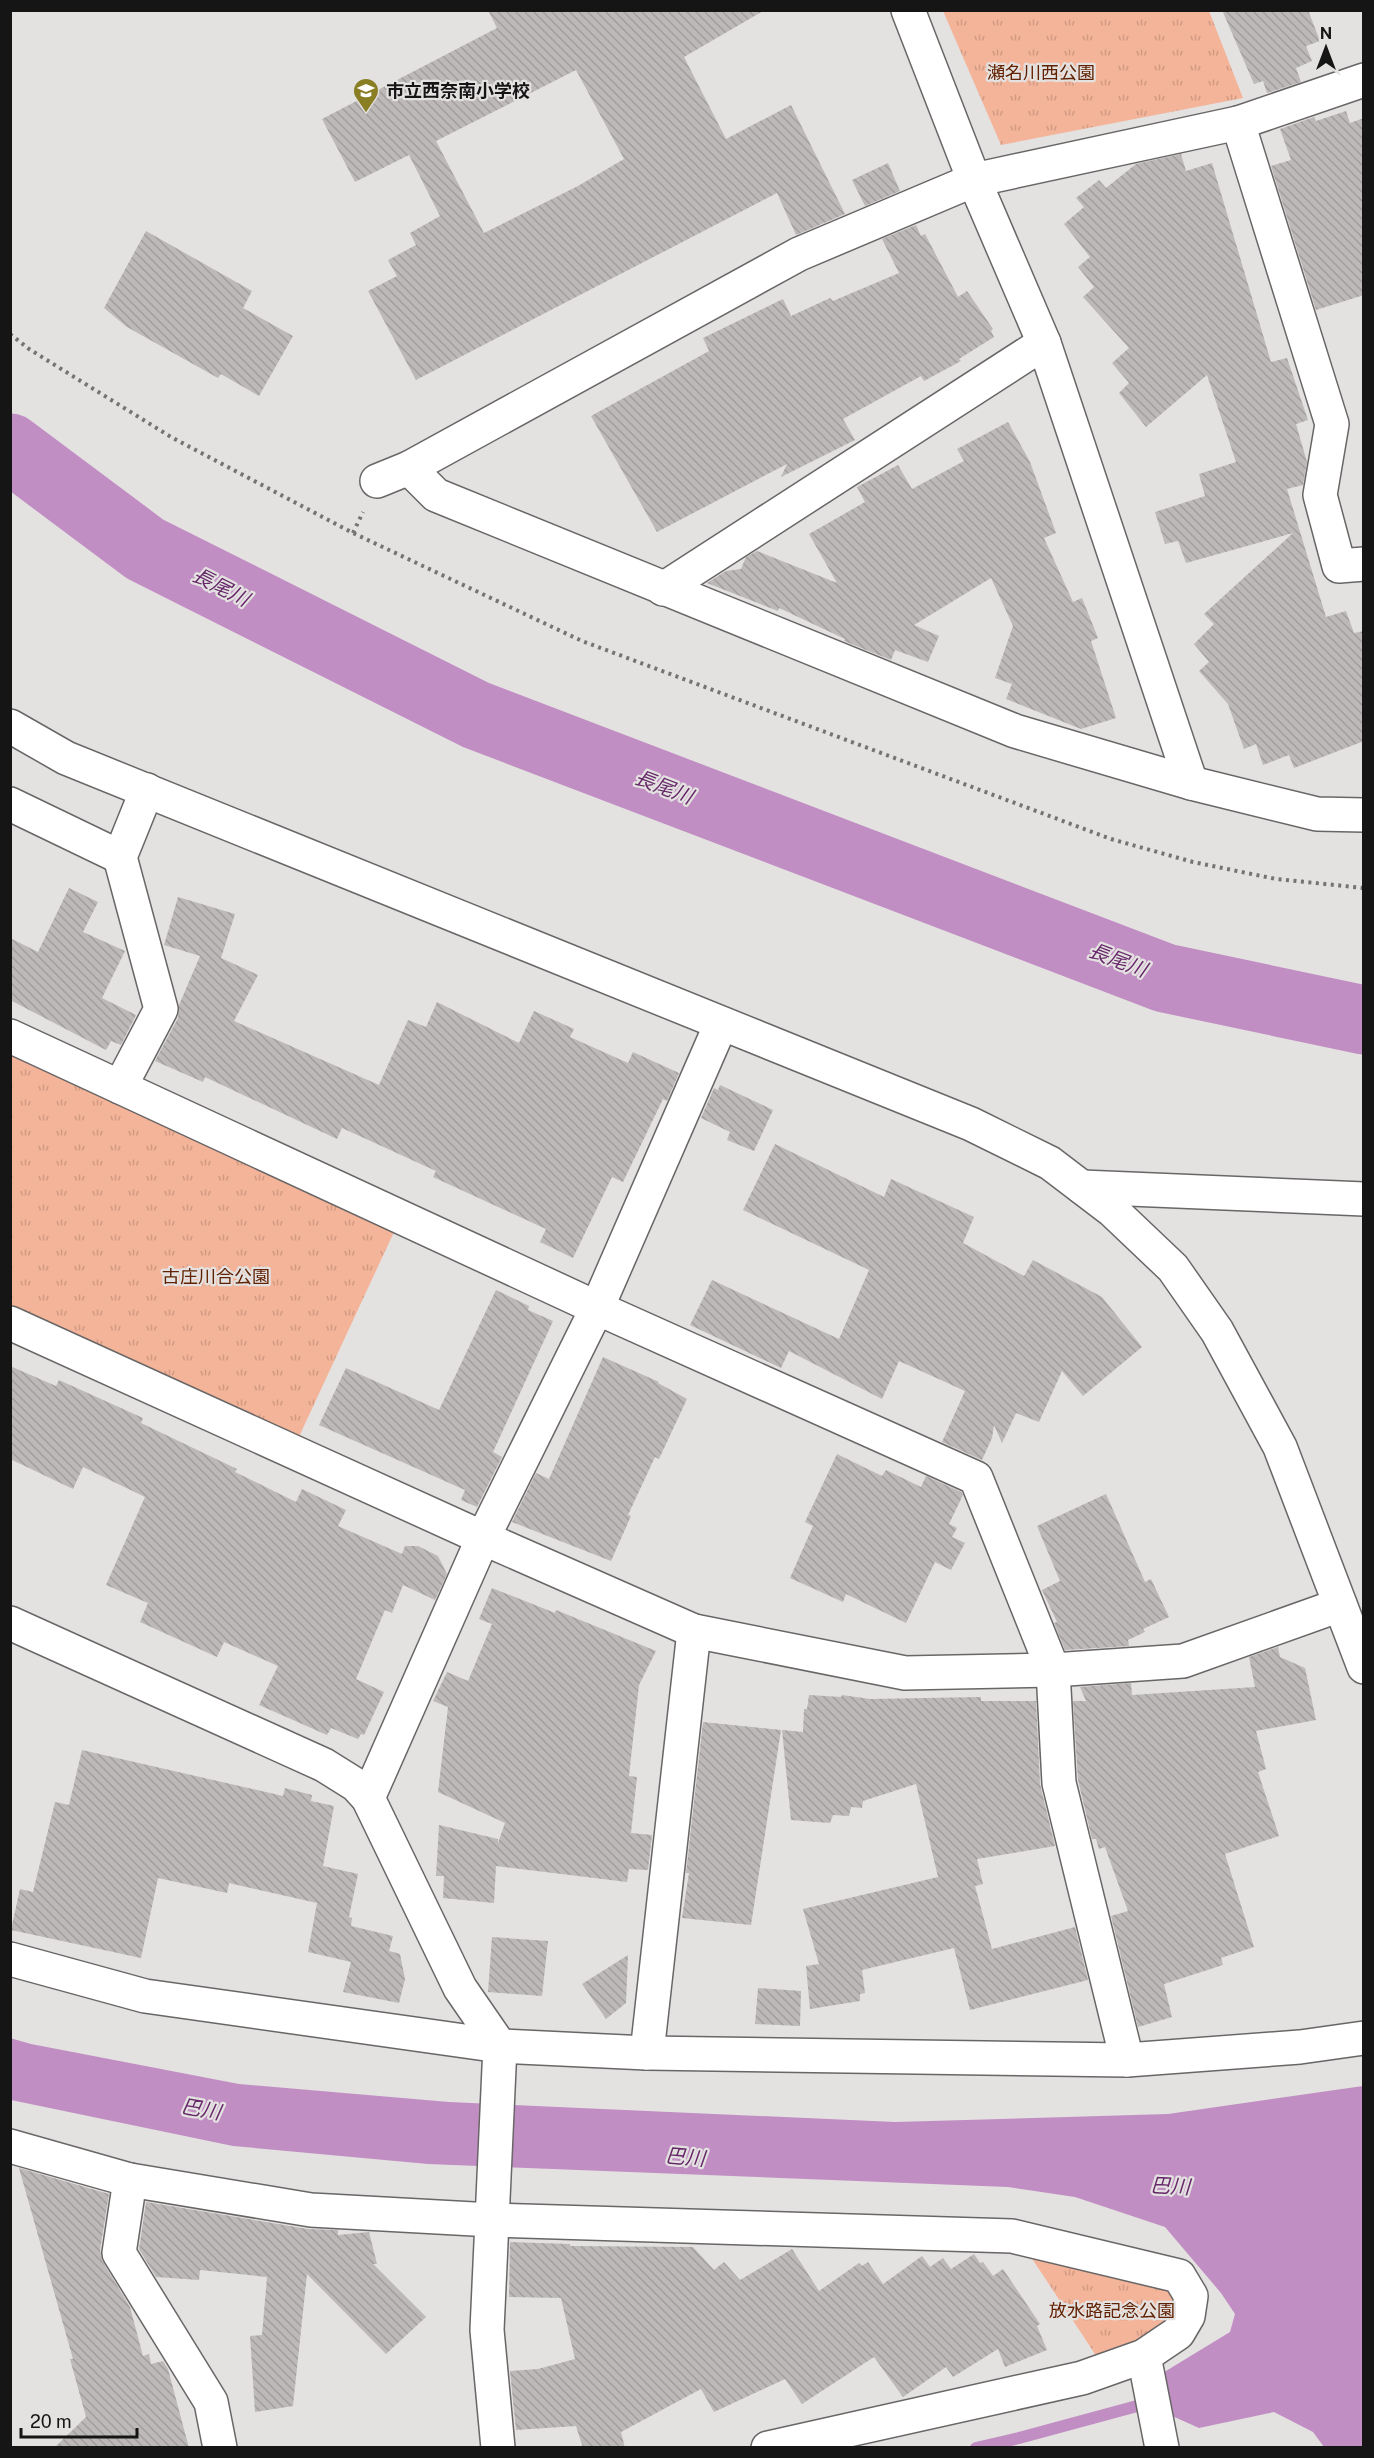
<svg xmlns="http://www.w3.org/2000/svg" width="1374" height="2458" viewBox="0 0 1374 2458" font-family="'Public Sans','Noto Sans JP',sans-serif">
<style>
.grass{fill:url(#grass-tufts)}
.water{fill:#c18ec3}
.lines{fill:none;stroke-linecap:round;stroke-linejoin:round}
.stream{stroke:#c18ec3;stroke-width:12}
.river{stroke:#c18ec3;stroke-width:69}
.building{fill:url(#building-back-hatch);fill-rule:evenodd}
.minor-casing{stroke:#696667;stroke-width:36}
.path{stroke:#757373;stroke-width:4;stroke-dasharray:3 4.5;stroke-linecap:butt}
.minor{stroke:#fff;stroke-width:33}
.labels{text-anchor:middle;stroke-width:4.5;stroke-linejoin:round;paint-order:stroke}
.park-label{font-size:18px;fill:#612201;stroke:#e4e1e1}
.poi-label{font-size:18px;font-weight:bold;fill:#161515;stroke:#e4e1e1;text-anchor:start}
.water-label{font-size:20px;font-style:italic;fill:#662869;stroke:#e4e1e1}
</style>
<defs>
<pattern id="grass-tufts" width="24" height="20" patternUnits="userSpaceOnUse" patternTransform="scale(1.5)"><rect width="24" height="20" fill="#f4b499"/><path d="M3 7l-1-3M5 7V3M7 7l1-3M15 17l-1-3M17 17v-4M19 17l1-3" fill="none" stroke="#d09a83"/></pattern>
<pattern id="building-back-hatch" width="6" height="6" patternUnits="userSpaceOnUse" patternTransform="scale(1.5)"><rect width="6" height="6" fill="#bcb9b8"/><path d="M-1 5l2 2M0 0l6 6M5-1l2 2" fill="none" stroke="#a19e9d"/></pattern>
</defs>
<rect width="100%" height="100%" fill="#e4e1e1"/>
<!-- grass -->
<g class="grass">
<polygon points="943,11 1209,11 1243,98 1001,145"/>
<polygon points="11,1055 394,1232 297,1441 11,1309"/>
<polygon points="1027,2251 1164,2287 1174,2299 1173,2321 1161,2330 1097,2357"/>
</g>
<!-- water -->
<polygon class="water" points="10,2038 31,2044 239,2084 449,2102 895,2122 1168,2114 1363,2086 1363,2447 1324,2447 1313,2432 1274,2412 1199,2428 1170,2415 1161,2374 1230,2332 1235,2314 1221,2293 1165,2227 1075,2197 1008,2187 428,2164 233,2146 11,2100"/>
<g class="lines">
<!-- stream -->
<polyline class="stream" points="976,2448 1019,2438 1152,2402"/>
<!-- river -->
<polyline class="river" points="10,448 145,549 476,715 1165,978 1364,1020"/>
</g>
<!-- building -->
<g class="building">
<path d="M488 10H765L684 57 726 139 791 105 845 214 796 235 777 193 416 380 368 291 397 276 388 260 416 245 410 233 440 216 409 155 355 182 322 119 497 28ZM576 70 624 159 578 186 484 233 436 141Z"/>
<polygon points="1222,10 1308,10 1320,41 1306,46 1312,61 1296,68 1301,82 1267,93 1263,81 1254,84"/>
<polygon points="1346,111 1350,123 1364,118 1364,295 1316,310 1271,166 1291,160 1280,129 1314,117 1316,121"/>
<polygon points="1181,154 1186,171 1212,163 1271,362 1287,358 1308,420 1296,424 1307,462 1303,485 1287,489 1326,617 1346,611 1354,633 1364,631 1364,741 1294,768 1289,755 1263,765 1256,744 1244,749 1228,704 1199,671 1209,662 1194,644 1214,624 1204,614 1293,533 1186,563 1178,541 1165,544 1155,512 1205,496 1199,474 1236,462 1207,375 1146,427 1119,393 1129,383 1112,363 1129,348 1083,297 1094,287 1078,267 1090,257 1064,224 1084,207 1076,198 1099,180 1106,188 1136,164"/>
<polygon points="888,163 900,191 865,206 852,180"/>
<polygon points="916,225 921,236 925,234 958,297 967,291 993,329 991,331 994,337 959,359 961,361 924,381 921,376 843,419 855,440 781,477 787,464 657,532 591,416 709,351 703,338 783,299 791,316 830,298 833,301 899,273 882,239"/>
<polygon points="146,231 252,291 243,308 293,336 259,396 221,374 218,378 127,327 104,308"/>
<polygon points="1008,422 1030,462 1056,533 1044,538 1073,602 1082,598 1098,638 1091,641 1116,718 1081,729 1006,699 1012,684 995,678 1013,626 991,578 914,625 939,636 928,662 895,650 891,660 844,641 845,639 779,608 778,611 707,583 726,571 741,569 746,557 757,551 837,583 809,534 865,502 857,487 898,465 912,489 964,461 957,449"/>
<polygon points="69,888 98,902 83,932 125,951 102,998 136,1015 121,1045 111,1041 106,1050 10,1000 10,938 38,952"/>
<polygon points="178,897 235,914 221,958 258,975 234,1021 379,1085 408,1020 426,1027 437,1002 519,1043 534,1011 574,1029 570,1037 628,1063 633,1052 679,1073 667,1101 663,1099 623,1182 612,1177 573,1258 540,1242 546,1229 433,1177 436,1171 342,1128 337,1139 205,1077 203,1082 155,1061 178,1018 179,1005 200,956 164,945"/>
<polygon points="720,1085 773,1110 754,1151 727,1140 730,1132 701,1118 714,1088 718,1090"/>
<polygon points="775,1144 884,1197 891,1179 974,1217 963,1243 1024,1276 1033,1260 1102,1297 1142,1347 1083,1396 1062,1371 1039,1422 1016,1413 1002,1443 994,1425 992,1438 982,1460 942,1442 965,1391 899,1361 882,1399 789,1351 781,1368 690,1325 712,1280 839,1339 869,1270 743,1210"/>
<polygon points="496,1290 529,1306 528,1310 553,1321 493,1452 502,1457 477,1507 461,1500 465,1490 319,1425 346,1368 439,1410"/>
<polygon points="603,1357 659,1382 658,1383 687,1399 659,1459 655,1457 628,1515 631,1516 611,1561 512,1522 536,1473 549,1479"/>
<polygon points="10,1366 56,1386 59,1380 143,1418 141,1423 237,1469 235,1472 296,1502 302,1489 346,1510 338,1526 402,1554 405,1546 418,1546 438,1556 447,1574 435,1600 403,1585 392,1613 385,1610 356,1679 384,1692 364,1735 361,1734 358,1739 331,1728 327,1735 259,1705 278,1666 224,1642 217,1657 140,1622 148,1603 106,1585 145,1497 83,1467 73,1489 10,1459"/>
<polygon points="837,1454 882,1476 886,1470 921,1487 926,1476 961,1492 963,1495 949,1524 957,1528 952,1537 965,1543 951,1570 935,1562 906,1623 846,1594 843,1602 790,1578 813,1526 805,1522"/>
<polygon points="1106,1494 1145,1582 1151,1579 1169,1617 1143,1629 1145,1632 1128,1640 1129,1646 1065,1650 1054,1623 1057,1622 1042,1590 1060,1581 1037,1526"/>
<polygon points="492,1588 555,1613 556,1610 656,1651 639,1685 629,1776 637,1777 631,1833 652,1835 648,1870 629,1869 627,1882 496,1866 494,1903 443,1898 444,1876 436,1876 439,1825 498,1839 498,1843 505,1823 438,1792 448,1707 433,1701 447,1672 468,1681 492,1624 479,1619"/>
<polygon points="1278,1647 1280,1657 1305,1668 1316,1720 1256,1731 1266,1769 1258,1772 1279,1836 1225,1854 1254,1947 1221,1958 1223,1965 1164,1984 1172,2017 1138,2027 1111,1916 1128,1911 1105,1847 1099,1849 1096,1839 1092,1839 1078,1780 1073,1701 1086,1701 1080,1687 1131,1683 1132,1695 1255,1687 1249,1657"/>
<polygon points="809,1695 841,1697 842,1695 870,1699 981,1697 981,1701 1036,1701 1040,1784 1055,1846 977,1859 983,1884 975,1886 992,1949 1075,1927 1088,1980 970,2010 954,1948 862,1970 865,1993 860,1994 860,2001 810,2009 806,1966 819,1964 803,1909 938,1877 916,1784 863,1801 862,1808 851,1807 849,1816 833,1815 830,1823 791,1820 782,1730 803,1732 804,1709 807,1709"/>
<polygon points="703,1722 781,1730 751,1925 682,1918 689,1873 686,1873"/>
<polygon points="82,1750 283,1796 285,1788 312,1795 311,1801 334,1806 323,1866 358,1874 349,1917 352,1918 351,1926 393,1936 389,1951 400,1954 405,1979 399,2003 343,1992 351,1962 308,1952 317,1903 229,1883 227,1893 158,1878 141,1958 11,1930 20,1889 33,1892 55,1802 69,1805"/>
<polygon points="492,1937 548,1941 542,1996 488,1992"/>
<polygon points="628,1955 626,2003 606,2019 582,1984"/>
<polygon points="758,1988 801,1991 800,2026 755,2024"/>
<polygon points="19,2168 109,2194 100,2250 103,2262 130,2307 143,2356 149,2354 151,2364 163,2361 168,2369 189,2448 54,2448 86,2417 70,2359 73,2359"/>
<polygon points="146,2202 308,2229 338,2230 338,2235 369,2232 377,2264 373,2264 426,2317 386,2354 307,2274 293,2406 255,2412 250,2336 262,2335 267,2277 200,2270 199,2280 156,2277 139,2249"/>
<polygon points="510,2242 570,2244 570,2246 693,2247 714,2270 724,2262 740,2280 792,2249 819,2291 859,2263 862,2266 868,2262 883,2284 922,2256 930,2267 943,2258 951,2269 974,2254 980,2263 983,2262 993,2276 1003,2269 1040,2324 1037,2326 1047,2350 1005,2367 998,2349 953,2377 946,2367 903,2397 874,2357 802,2404 785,2379 714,2412 701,2389 621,2432 625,2448 583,2448 576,2426 516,2430 510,2371 538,2369 575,2359 561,2298 509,2297"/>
</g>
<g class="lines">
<defs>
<g id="minor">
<polyline points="908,10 974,180 1044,343 1191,783"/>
<polyline points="1364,80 1238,123 974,180 799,254 409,468 436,495 1015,731 1191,783 1317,814 1364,815"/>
<polyline points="1238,123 1332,424 1320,495 1339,566 1364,564"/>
<polyline points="377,481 409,468"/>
<polyline points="663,589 1044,343"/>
<polyline points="10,726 66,758 971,1124 1050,1163 1113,1211 1173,1268 1217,1331 1280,1447 1364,1667"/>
<polyline points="10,804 120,857"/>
<polyline points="10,1036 597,1308 976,1478 1053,1670 1059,1783 1127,2060"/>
<polyline points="120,1087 161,1009 120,857 147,790"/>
<polyline points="1082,1187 1364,1199"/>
<polyline points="10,1323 483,1538 694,1631 905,1673 1053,1670 1183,1661 1340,1605"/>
<polyline points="10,1623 324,1765 356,1785 368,1798 460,1988 500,2046 487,2330 498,2448"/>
<polyline points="368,1798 483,1538 597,1308 721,1024"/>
<polyline points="10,1959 145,1996 500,2046 647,2053 1127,2060 1300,2047 1364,2038"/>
<polyline points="647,2053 694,1631"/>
<polyline points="10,2146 130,2180 311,2210 492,2220 1012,2236 1179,2276 1191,2296 1188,2316 1178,2333 1144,2356 1082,2378 768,2448"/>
<polyline points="130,2180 119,2253 211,2402 220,2448"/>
<polyline points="1144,2356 1162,2448"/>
</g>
</defs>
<!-- minor casing -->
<use href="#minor" class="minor-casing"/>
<!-- path -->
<g class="path">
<polyline points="10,334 29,349 171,437 353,533 582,641 1111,839 1193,862 1276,879 1364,888"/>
<polyline points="353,533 363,512"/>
</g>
<!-- minor -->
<use href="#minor" class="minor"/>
</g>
<!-- icons -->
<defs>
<symbol id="school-pin" viewBox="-11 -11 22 30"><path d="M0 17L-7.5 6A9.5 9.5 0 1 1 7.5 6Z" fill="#897e24" stroke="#e4e1e1"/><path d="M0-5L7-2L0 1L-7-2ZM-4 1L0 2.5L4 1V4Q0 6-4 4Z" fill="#fff"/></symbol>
</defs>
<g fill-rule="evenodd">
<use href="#school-pin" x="351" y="76" width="30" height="40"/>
</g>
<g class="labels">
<!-- park labels -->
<g class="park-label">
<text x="1041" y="79">瀬名川西公園</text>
<text x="216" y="1283">古庄川合公園</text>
<text x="1112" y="2317">放水路記念公園</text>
</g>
<!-- poi labels -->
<g class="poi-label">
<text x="386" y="97">市立西奈南小学校</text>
</g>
<!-- water labels -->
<g class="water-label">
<text transform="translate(221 587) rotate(27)" y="7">長尾川</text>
<text transform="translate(664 787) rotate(21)" y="7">長尾川</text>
<text transform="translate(1118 960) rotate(21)" y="7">長尾川</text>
<text transform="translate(201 2109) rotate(10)" y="7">巴川</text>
<text transform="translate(685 2157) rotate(5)" y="7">巴川</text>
<text transform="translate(1170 2186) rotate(3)" y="7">巴川</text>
</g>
</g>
<!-- border -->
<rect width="1374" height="2458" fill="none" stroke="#161515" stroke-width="24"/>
<!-- north arrow -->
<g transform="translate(1326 48)" stroke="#e4e1e1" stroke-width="4.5" paint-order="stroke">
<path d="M0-4.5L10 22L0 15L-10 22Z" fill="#161515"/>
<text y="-9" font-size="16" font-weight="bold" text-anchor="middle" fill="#161515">N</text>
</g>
<!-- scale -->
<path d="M21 2428v9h116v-9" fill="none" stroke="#161515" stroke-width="3"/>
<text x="30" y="2428" font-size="18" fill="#161515" stroke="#e4e1e1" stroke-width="4.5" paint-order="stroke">20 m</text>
</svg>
